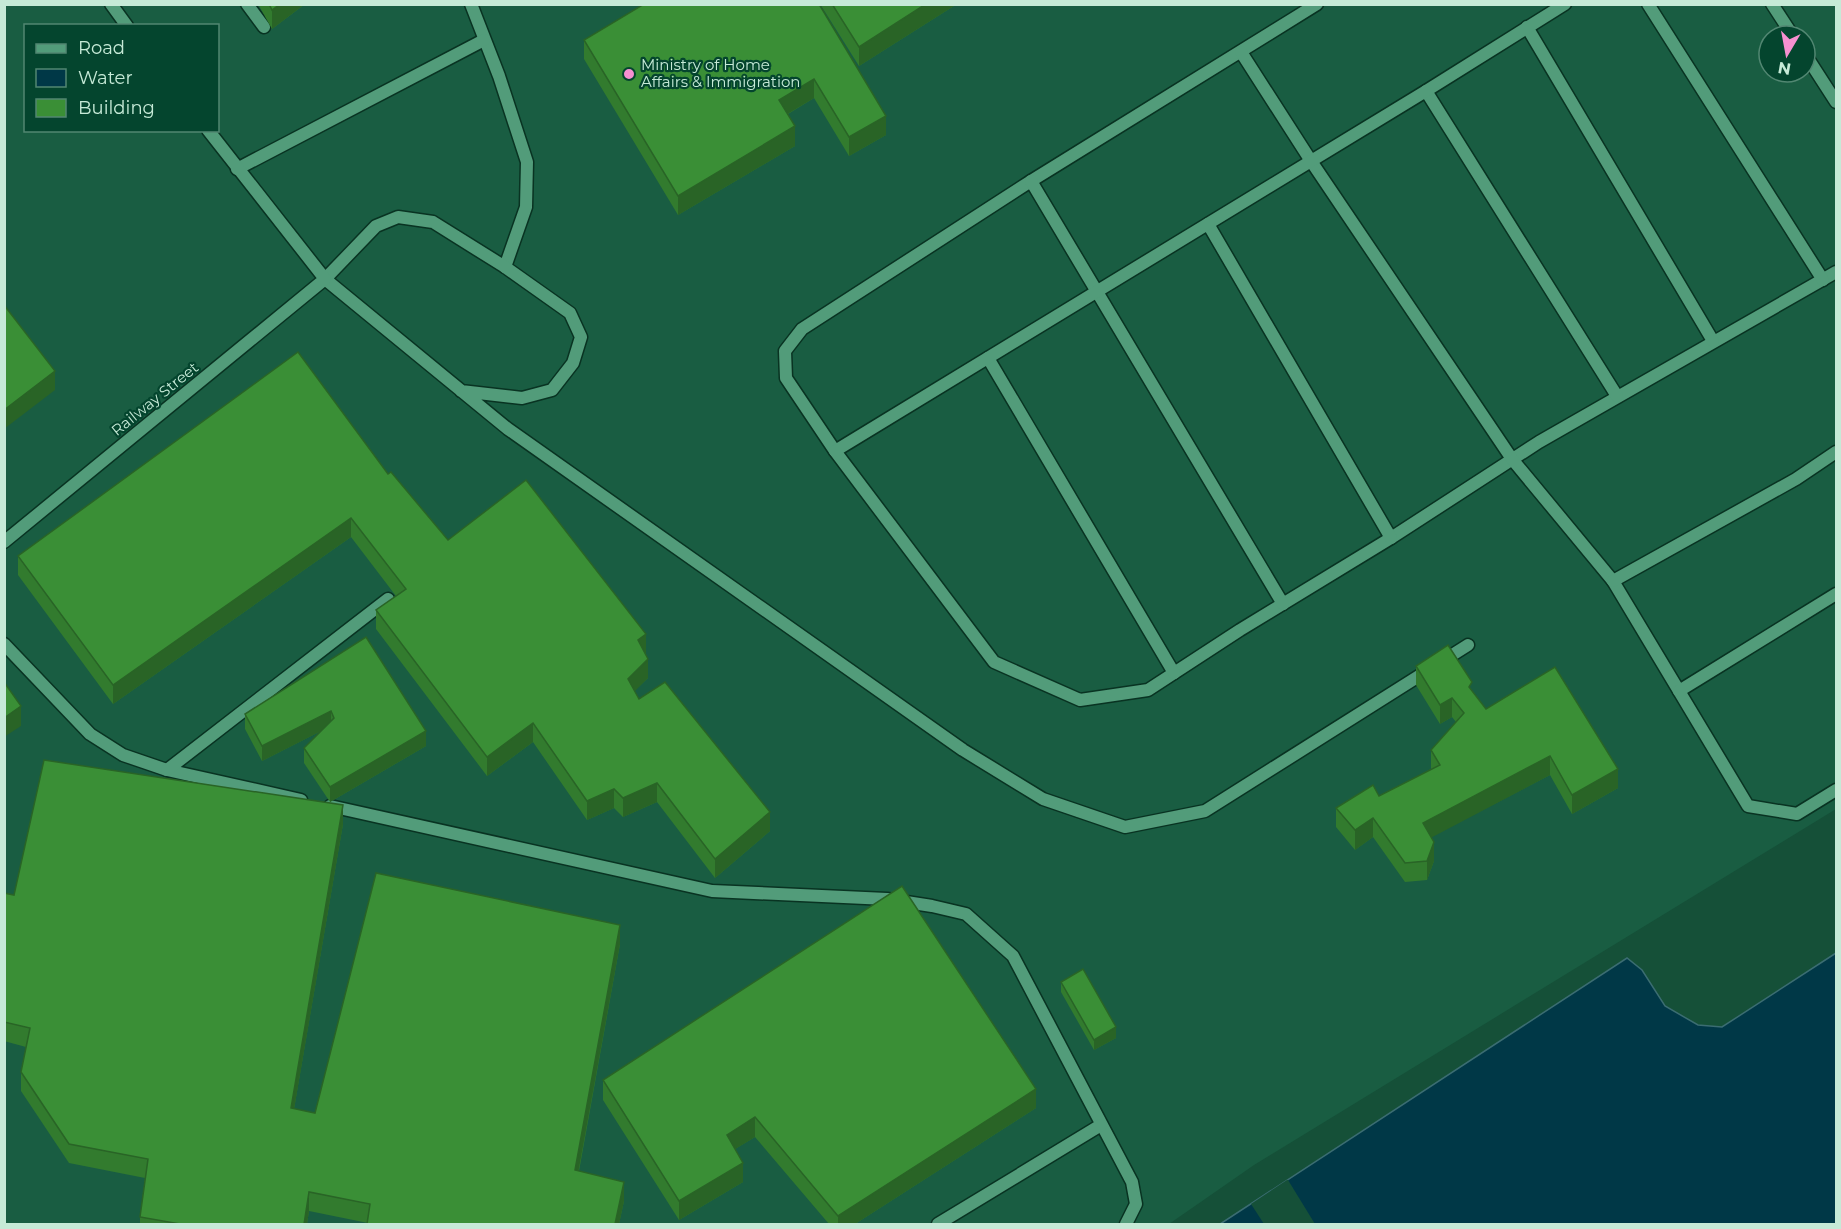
<svg xmlns="http://www.w3.org/2000/svg" width="1841" height="1229" viewBox="0 0 1841 1229" font-family="Montserrat,sans-serif">
<style>
.built{fill:#195d42;fill-rule:evenodd}
.water{fill:#003847;stroke:#3b6d72;stroke-width:1.5}
.pier{fill:#155038}
.lines{fill:none;stroke-linecap:round;stroke-linejoin:round}
.lane-casing{stroke:#093322;stroke-width:15}
.street-casing{stroke:#093322;stroke-width:15}
.lane{stroke:#529c7a;stroke-width:12}
.street{stroke:#529c7a;stroke-width:12}
.wall{fill:#327b2e}
.shaded-wall{fill:#296426}
.building{fill:#3a8f36;stroke:#296426;stroke-width:1.5}
.poi-dot{fill:#f690d0;stroke:#04452e;stroke-width:2}
.labels{text-anchor:middle;stroke-width:4.5;stroke-linejoin:round;paint-order:stroke}
.poi-label{font-size:15px;fill:#c6ead7;stroke:#04452e;text-anchor:start}
.street-label{font-size:15px;fill:#c6ead7;stroke:#04452e}
</style>
<rect width="100%" height="100%" fill="#155038"/>
<!-- built -->
<path class="built" d="M5 5H1836V809L1254 1165 1169 1224H5ZM26 26H218V130H26ZM1769 36H1805V72H1769Z"/>
<!-- water -->
<polygon class="water" points="1836,953 1836,1224 1220,1224 1627,958 1642,970 1665,1006 1698,1025 1722,1027"/>
<!-- pier -->
<polygon class="pier" points="1287,1180 1288,1180 1315,1224 1264,1224 1251,1204"/>
<g class="lines">
<defs>
<g id="lane">
<polyline points="247,4 264,27"/>
<polyline points="471,4 499,76 527,162 526,207 505,267"/>
<polyline points="1317,4 1031,181 802,329 785,351 786,378 835,451 994,662 1080,700 1148,690 1240,630 1391,538 1539,442 1836,272"/>
<polyline points="1648,4 1823,280"/>
<polyline points="1772,4 1793,36"/>
<polyline points="1527,27 1713,341"/>
<polyline points="1241,52 1311,161 1512,459 1613,581 1748,806 1797,814 1836,790"/>
<polyline points="1805,54 1836,102"/>
<polyline points="1426,91 1617,396"/>
<polyline points="237,169 484,40"/>
<polyline points="1031,181 1283,604"/>
<polyline points="1208,224 1391,538"/>
<polyline points="988,358 1174,673"/>
<polyline points="461,391 522,398 552,390 573,363 581,337 570,313 505,267 433,222 398,217 376,226 325,279 508,429 963,750 1043,799 1125,827 1205,811 1468,645"/>
<polyline points="835,451 1426,91 1565,4"/>
<polyline points="1613,581 1796,479 1836,452"/>
<polyline points="4,644 90,734 123,755 167,770 301,800"/>
<polyline points="1679,691 1836,594"/>
<polyline points="167,770 388,599"/>
<polyline points="330,806 712,891 887,899 932,906 966,914 1013,956 1132,1182 1136,1204 1126,1224"/>
<polyline points="938,1224 1101,1125"/>
</g>
<g id="street">
<polyline points="111,4 127,26"/>
<polyline points="4,542 325,279 208,130"/>
</g>
</defs>
<!-- lane casing -->
<use href="#lane" class="lane-casing"/>
<!-- street casing -->
<use href="#street" class="street-casing"/>
<!-- lane -->
<use href="#lane" class="lane"/>
<!-- street -->
<use href="#street" class="street"/>
</g>
<!-- wall -->
<g class="wall">
<polygon points="258,4 305,4 272,29"/>
<polygon points="819,4 886,135 849,156 814,98 788,114 795,146 678,215 584,59 584,40"/>
<polygon points="820,4 957,4 859,66"/>
<polygon points="388,474 448,540 646,653 648,678 634,691 639,699 770,831 715,878 657,802 623,817 614,808 587,820 533,742 487,776 376,629 376,610 396,596 351,537 113,704 18,575 18,556"/>
<polygon points="366,637 426,746 330,802 304,763 304,748 321,731 262,761 245,729 245,714"/>
<polygon points="1416,666 1472,691 1486,709 1618,788 1572,814 1550,775 1431,837 1434,861 1427,880 1405,882 1373,837 1355,850 1336,827 1336,808 1379,796 1431,769 1431,750 1456,722 1452,717 1440,724 1416,685"/>
<polygon points="343,824 294,1109 315,1113 620,944 579,1171 624,1201 619,1224 367,1224 368,1223 309,1211 307,1224 140,1224 140,1217 145,1178 69,1163 21,1091 21,1072 26,1047 4,1041 4,893 14,895"/>
<polygon points="1061,982 1116,1038 1094,1050 1061,992"/>
<polygon points="603,1080 1036,1108 855,1224 829,1224 755,1137 735,1149 743,1182 679,1220 603,1100"/>
</g>
<!-- shaded-wall -->
<g class="shaded-wall">
<polygon points="280,4 305,4 272,29 272,10"/>
<polygon points="926,4 957,4 859,66 859,47"/>
<polygon points="814,79 814,98 779,119 779,100"/>
<polygon points="886,116 886,135 849,156 849,137"/>
<polygon points="795,126 795,146 678,215 678,196"/>
<polygon points="55,371 55,390 4,429 4,410"/>
<polygon points="351,518 351,537 113,704 113,685"/>
<polygon points="646,634 646,653 638,659 638,640"/>
<polygon points="648,659 648,678 628,698 628,679"/>
<polygon points="1452,698 1452,717 1440,724 1440,705"/>
<polygon points="21,706 21,726 4,737 4,718"/>
<polygon points="331,711 331,726 262,761 262,746"/>
<polygon points="533,723 533,742 487,776 487,757"/>
<polygon points="426,731 426,746 330,802 330,787"/>
<polygon points="1550,756 1550,775 1423,842 1423,823"/>
<polygon points="1618,769 1618,788 1572,814 1572,795"/>
<polygon points="657,783 657,802 623,817 623,798"/>
<polygon points="614,789 614,808 587,820 587,801"/>
<polygon points="343,805 343,824 291,1127 291,1108"/>
<polygon points="770,812 770,831 715,878 715,859"/>
<polygon points="1373,818 1373,837 1355,850 1355,830"/>
<polygon points="1434,842 1434,861 1427,880 1427,861"/>
<polygon points="620,925 620,944 575,1190 575,1170"/>
<polygon points="1116,1027 1116,1038 1094,1050 1094,1040"/>
<polygon points="1036,1089 1036,1108 855,1224 838,1224 838,1216"/>
<polygon points="755,1117 755,1137 727,1154 727,1135"/>
<polygon points="743,1163 743,1182 679,1220 679,1201"/>
<polygon points="624,1182 624,1201 619,1224 615,1224"/>
<polygon points="309,1192 309,1211 307,1224 304,1224"/>
</g>
<!-- building -->
<g class="building">
<polygon points="269,4 280,4 272,10"/>
<polygon points="644,4 819,4 886,116 849,137 814,79 779,100 795,126 678,196 584,40"/>
<polygon points="832,4 926,4 859,47"/>
<polygon points="4,305 55,371 4,410"/>
<polygon points="298,352 388,474 391,472 448,540 526,480 646,634 638,640 648,659 628,679 639,699 665,682 770,812 715,859 657,783 623,798 614,789 587,801 533,723 487,757 376,610 406,589 351,518 113,685 18,556"/>
<polygon points="366,637 426,731 330,787 304,748 334,718 331,711 262,746 245,714"/>
<polygon points="1448,645 1472,682 1469,687 1486,709 1555,667 1618,769 1572,795 1550,756 1423,823 1434,842 1427,861 1405,863 1373,818 1355,830 1336,808 1373,785 1379,796 1440,765 1431,750 1464,713 1452,698 1440,705 1416,666"/>
<polygon points="4,682 21,706 4,718"/>
<polygon points="44,760 343,805 291,1108 315,1113 376,873 620,925 575,1170 624,1182 615,1224 367,1224 370,1204 309,1192 304,1224 180,1224 140,1217 148,1159 69,1144 21,1072 30,1028 4,1022 4,893 14,895"/>
<polygon points="902,886 1036,1089 838,1216 755,1117 727,1135 743,1163 679,1201 603,1080"/>
<polygon points="1083,969 1116,1027 1094,1040 1061,982"/>
</g>
<!-- markers -->
<circle class="poi-dot" cx="629" cy="74" r="6"/>
<g class="labels">
<!-- poi labels -->
<g class="poi-label">
<text x="641" y="70">Ministry of Home<tspan x="641" dy="17">Affairs &amp; Immigration</tspan></text>
</g>
<!-- street labels -->
<g class="street-label">
<text transform="translate(155 399) rotate(-39)" y="5">Railway Street</text>
</g>
</g>
<!-- border -->
<rect width="1841" height="1229" fill="none" stroke="#c6ead7" stroke-width="12"/>
<!-- legend -->
<rect x="24" y="24" width="195" height="108" fill="#04452e" stroke="#528772" stroke-width="1.5"/>
<rect x="36" y="44" width="30" height="9" fill="#529c7a" stroke="#528772" stroke-width="1.5"/>
<text x="78" y="54" font-size="18" fill="#c6ead7">Road</text>
<rect x="36" y="69" width="30" height="18" fill="#003847" stroke="#528772" stroke-width="1.5"/>
<text x="78" y="84" font-size="18" fill="#c6ead7">Water</text>
<rect x="36" y="99" width="30" height="18" fill="#3a8f36" stroke="#528772" stroke-width="1.5"/>
<text x="78" y="114" font-size="18" fill="#c6ead7">Building</text>
<!-- north arrow -->
<g transform="translate(1787 54) rotate(190)"><circle r="28" fill="#04452e" stroke="#528772" stroke-width="1.5"/>
<path d="M0-4.5L10 22L0 15L-10 22Z" fill="#f690d0"/>
<text y="-9" font-size="16" font-weight="bold" text-anchor="middle" fill="#c6ead7">N</text>
</g>
</svg>
